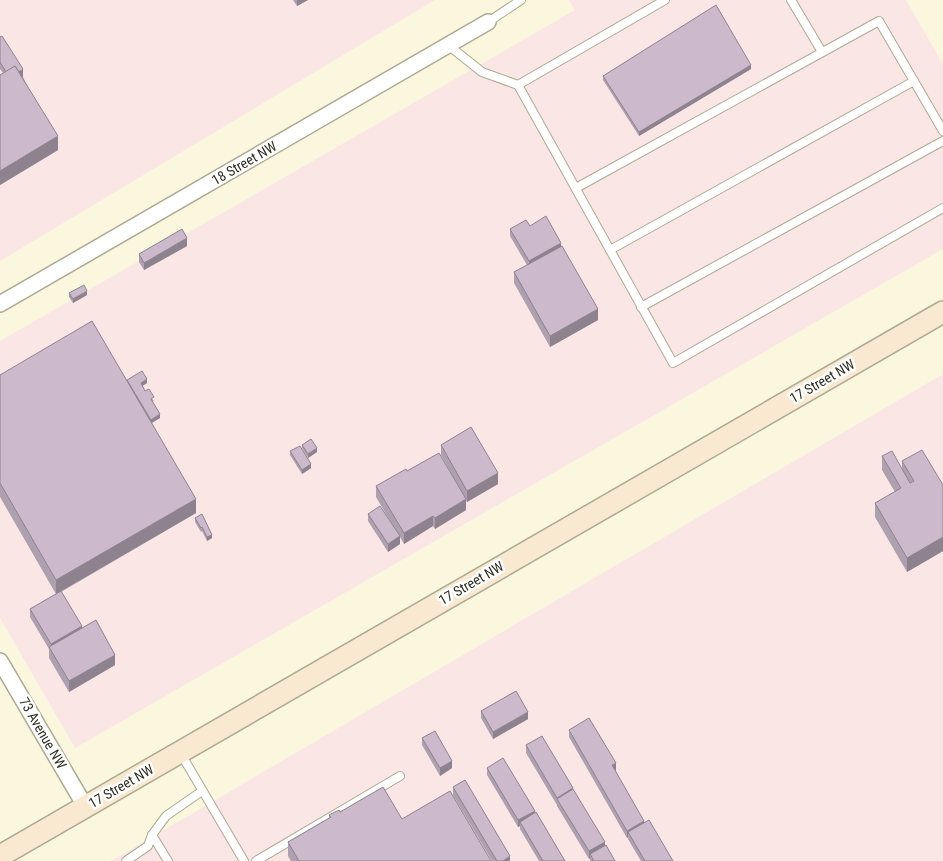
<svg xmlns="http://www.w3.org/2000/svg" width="943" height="861" viewBox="0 0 943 861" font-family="'Roboto Condensed',sans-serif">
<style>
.industrial{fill:#fbe6e6}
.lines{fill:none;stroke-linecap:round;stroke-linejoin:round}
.lane-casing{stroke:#aea992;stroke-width:10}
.street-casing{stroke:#aea992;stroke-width:18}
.secondary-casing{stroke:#aea992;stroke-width:24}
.lane{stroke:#fff;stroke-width:8}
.street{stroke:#fff;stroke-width:15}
.secondary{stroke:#f8e9d0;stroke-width:21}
.wall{fill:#afa0af}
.shaded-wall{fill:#8f828f}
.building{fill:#ccbacc;stroke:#8f828f}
.labels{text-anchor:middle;stroke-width:5;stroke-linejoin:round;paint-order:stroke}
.street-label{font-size:14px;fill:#312f25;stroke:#fff}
</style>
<rect width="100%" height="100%" fill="#fbf6de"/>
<!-- industrial -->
<g class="industrial">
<polygon points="0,0 435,0 0,261"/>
<polygon points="569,0 906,0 943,64 943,249 75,748 0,618 0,341 575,10"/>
<polygon points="943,374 943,861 111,861"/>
</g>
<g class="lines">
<defs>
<g id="lane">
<polyline points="791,0 822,52"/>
<polyline points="488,22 521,0"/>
<polyline points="448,45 482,72 518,85 673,363 943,208"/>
<polyline points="518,85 665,0"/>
<polyline points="576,188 879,21 943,131"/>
<polyline points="610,250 914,81"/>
<polyline points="641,307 943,141"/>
<polyline points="181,754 244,861"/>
<polyline points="152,835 168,861"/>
<polyline points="126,861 148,846 152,835 166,816 202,791"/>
<polyline points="256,861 400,776"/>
</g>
<g id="street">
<polyline points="0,304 488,22"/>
<polyline points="0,661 85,806"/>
</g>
<polyline id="secondary" points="0,856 943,312"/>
</defs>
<!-- lane casing -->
<use href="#lane" class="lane-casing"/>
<!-- street casing -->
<use href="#street" class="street-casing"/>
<!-- secondary casing -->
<use href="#secondary" class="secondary-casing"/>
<!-- lane -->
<use href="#lane" class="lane"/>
<!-- street -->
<use href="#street" class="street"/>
<!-- secondary -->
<use href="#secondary" class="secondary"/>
</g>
<!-- wall -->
<g class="wall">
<polygon points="293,0 308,0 297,6"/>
<polygon points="0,37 23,77 58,150 0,185 0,75 3,73 0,69"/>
<polygon points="751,69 639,136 603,80 603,76"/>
<polygon points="530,226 561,246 598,320 550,347 514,283 514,272 527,265 510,236 510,229"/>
<polygon points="187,246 144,270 139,262 139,254"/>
<polygon points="69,293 87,295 73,303 69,297"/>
<polygon points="0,375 147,383 142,386 145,391 154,401 152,401 160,418 152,423 196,513 61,592 82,629 115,665 69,692 49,658 49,649 30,617 30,609 56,594 0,497"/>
<polygon points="302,445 317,452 308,458 302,448"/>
<polygon points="441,445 498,484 467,502 441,455"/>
<polygon points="290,451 311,468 302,474 290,455"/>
<polygon points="882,456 902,470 902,461 943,485 943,551 907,572 875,517 875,503 895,492 882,470"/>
<polygon points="407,471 466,510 435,529 433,526 404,544 400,537 400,544 388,552 368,521 368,514 396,531 376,497 376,486"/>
<polygon points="195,518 212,538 207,541 202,531 201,532 195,522"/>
<polygon points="481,711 528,719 493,739 481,718"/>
<polygon points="569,730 616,770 615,771 644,823 673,861 641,861 628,839 628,837 627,838 569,737"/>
<polygon points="422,738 452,768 440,776 422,745"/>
<polygon points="526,745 573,790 605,845 615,861 590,861 590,858 589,859 557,806 557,805 526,753"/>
<polygon points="487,768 535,813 565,861 539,861 520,829 520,826 518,827 487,775"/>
<polygon points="453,787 510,861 492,861 453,795"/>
<polygon points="340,812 402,819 491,861 291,861 288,856 288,842 329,818 329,815"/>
</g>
<!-- shaded-wall -->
<g class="shaded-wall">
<polygon points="297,0 308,0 297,6"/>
<polygon points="751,65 751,69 639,136 639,132"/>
<polygon points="23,69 23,77 16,81 16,73"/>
<polygon points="58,136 58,150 0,185 0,171"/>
<polygon points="187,238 187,246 144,270 144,263"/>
<polygon points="561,243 561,250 529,268 529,261"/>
<polygon points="87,291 87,295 73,303 73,299"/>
<polygon points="598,309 598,320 550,347 550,336"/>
<polygon points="147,379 147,383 141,387 141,383"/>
<polygon points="160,414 160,418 151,423 151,420"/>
<polygon points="317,448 317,452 308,458 308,454"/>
<polygon points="311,464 311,468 302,474 302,470"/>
<polygon points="498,473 498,484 467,502 467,491"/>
<polygon points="196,499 196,513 56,594 56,580"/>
<polygon points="466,499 466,510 435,529 435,518"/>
<polygon points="433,516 433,526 404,544 404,533"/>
<polygon points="212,535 212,538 207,541 207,537"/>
<polygon points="400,536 400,544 388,552 388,544"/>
<polygon points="943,537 943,551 907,572 907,558"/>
<polygon points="82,626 82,633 51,649 51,644"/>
<polygon points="115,655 115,665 69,692 69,681"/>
<polygon points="528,712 528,719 493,739 493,732"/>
<polygon points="452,761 452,768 440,776 440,768"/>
<polygon points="616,763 616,770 612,773 612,765"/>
<polygon points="573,788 573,795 557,799 557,805 557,798"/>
<polygon points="535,811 535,818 520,822 520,826 518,827 518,820"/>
<polygon points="644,821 644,828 628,832 628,837 627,838 627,831"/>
<polygon points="605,842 605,849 590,854 590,858 589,859 589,851"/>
<polygon points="510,856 510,861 503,861"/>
</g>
<!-- building -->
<g class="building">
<polygon points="716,5 751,65 639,132 603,76"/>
<polygon points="2,36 23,69 19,72 15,66 6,72 0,62 0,37"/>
<polygon points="15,66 58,136 0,171 0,75"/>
<polygon points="546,216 561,243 529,261 510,229 526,220 530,226"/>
<polygon points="182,229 187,238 144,263 139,254"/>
<polygon points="562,246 598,309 550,336 514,272"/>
<polygon points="84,285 87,291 73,299 69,293"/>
<polygon points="92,321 196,499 56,580 0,483 0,375"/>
<polygon points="142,371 147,379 141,383 145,391 149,389 154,397 151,399 160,414 151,420 127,380"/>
<polygon points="471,427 498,473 467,491 441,445"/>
<polygon points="311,439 317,448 308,454 302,445"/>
<polygon points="300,446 311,464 302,470 290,451"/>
<polygon points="922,450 943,485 943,537 907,558 875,503 901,488 882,456 892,451 910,483 914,481 902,461"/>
<polygon points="439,453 466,499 435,518 433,516 404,533 376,486 406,469 407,471"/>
<polygon points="380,506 400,536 388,544 368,514"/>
<polygon points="202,514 212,535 207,537 202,527 201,528 195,518"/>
<polygon points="61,591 82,626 51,644 30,609"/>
<polygon points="96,620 115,655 69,681 49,647"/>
<polygon points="516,691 528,712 493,732 481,711"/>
<polygon points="589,718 616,763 612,765 644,821 627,831 569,730"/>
<polygon points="435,731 452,761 440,768 422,738"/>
<polygon points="542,736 573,788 557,798 526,745"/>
<polygon points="503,758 535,811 518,820 487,768"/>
<polygon points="465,780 510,856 503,861 497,861 453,787"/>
<polygon points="383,787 402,819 450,791 491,861 299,861 288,842 331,817 329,815 339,810 340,812"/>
<polygon points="573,789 605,842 589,851 557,799"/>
<polygon points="536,812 565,861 543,861 520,822"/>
<polygon points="649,820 673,861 645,861 628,832"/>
<polygon points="606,845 615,861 594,861 590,854"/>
</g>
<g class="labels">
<!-- street labels -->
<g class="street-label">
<text transform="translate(244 163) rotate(-30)" y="5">18 Street NW</text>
<text transform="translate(822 381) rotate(-30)" y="5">17 Street NW</text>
<text transform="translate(471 583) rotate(-30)" y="5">17 Street NW</text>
<text transform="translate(43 733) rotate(60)" y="5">73 Avenue NW</text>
<text transform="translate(121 786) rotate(-30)" y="5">17 Street NW</text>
</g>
</g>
</svg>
